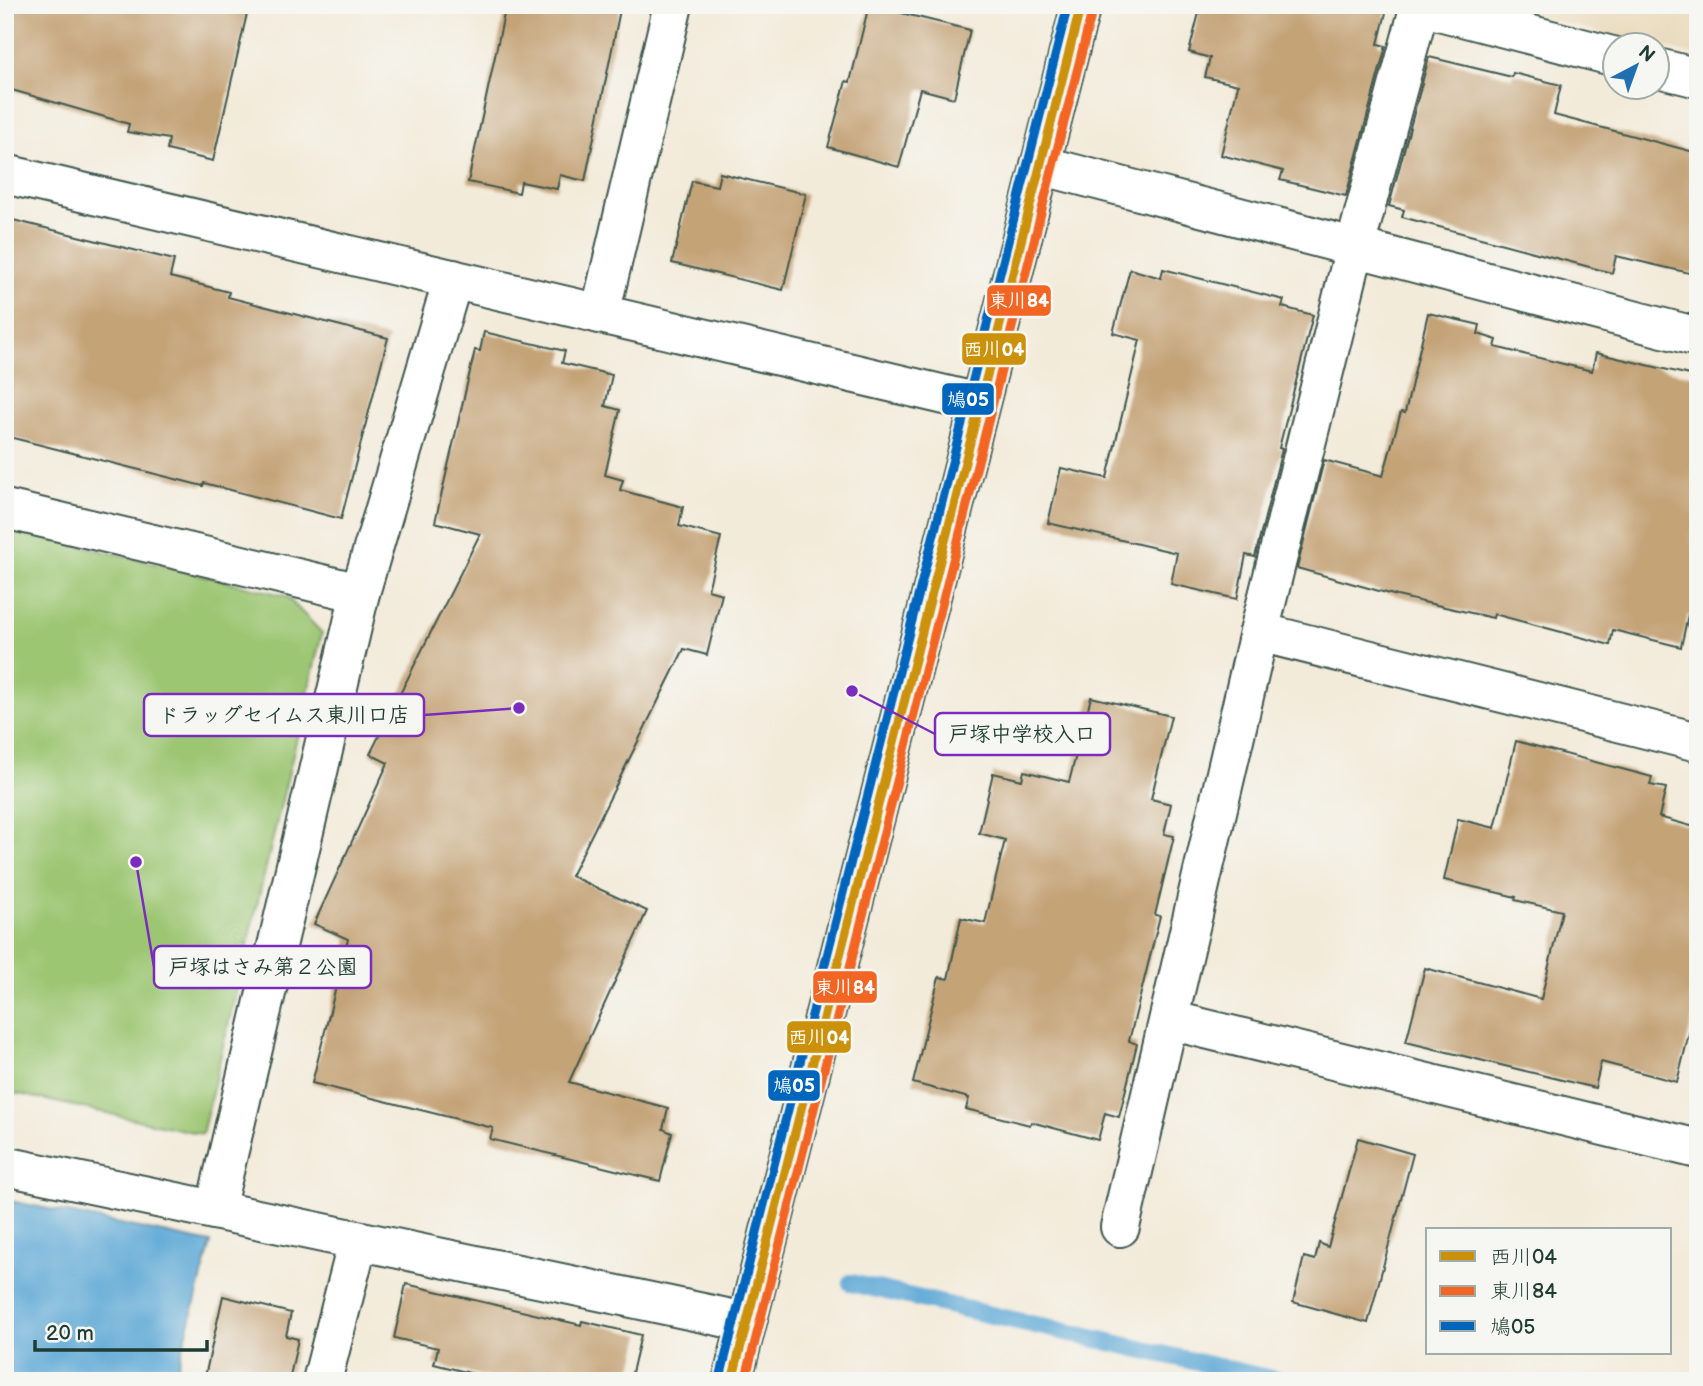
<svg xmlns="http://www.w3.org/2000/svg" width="1703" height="1386" viewBox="0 0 1703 1386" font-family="'Balsamiq Sans','Klee One',sans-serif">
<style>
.built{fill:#e9d9ba}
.green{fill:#9cc672;stroke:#5e8253;stroke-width:2}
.water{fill:#5da8d6;stroke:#3e7285;stroke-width:2}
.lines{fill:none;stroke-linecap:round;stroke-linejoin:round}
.stream{stroke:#5da8d6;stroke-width:18}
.building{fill:#c4a377}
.minor-casing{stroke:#3f574d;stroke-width:42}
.minor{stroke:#fff;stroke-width:38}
.bus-1-casing{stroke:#f6f6f2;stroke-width:14}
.bus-2-casing{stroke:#f6f6f2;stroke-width:14}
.bus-3-casing{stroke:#f6f6f2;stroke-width:14}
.bus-1{stroke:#cc910a;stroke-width:9}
.bus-2{stroke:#f26522;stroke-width:9}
.bus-3{stroke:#0065bd;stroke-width:9}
.leader{fill:none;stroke:#7b2cbf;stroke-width:2.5}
.callout-dot{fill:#7b2cbf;stroke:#f6f6f2;stroke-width:2.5}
.callout{fill:#f6f6f2;stroke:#7b2cbf;stroke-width:2.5}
.callout-label{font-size:21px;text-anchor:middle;font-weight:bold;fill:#1f3d34}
.line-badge{stroke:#f6f6f2;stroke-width:2.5}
.badge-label{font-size:19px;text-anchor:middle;font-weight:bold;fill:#fff}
</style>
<rect width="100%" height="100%" fill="#f6f6f2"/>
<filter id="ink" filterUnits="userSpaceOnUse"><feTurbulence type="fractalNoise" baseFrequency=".0143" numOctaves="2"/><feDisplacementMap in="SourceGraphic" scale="14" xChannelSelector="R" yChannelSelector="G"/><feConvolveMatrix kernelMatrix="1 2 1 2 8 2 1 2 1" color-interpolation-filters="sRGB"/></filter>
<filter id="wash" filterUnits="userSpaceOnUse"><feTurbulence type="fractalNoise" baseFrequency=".00686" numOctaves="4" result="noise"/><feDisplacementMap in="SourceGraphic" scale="28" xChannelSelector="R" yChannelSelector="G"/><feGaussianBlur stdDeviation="1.57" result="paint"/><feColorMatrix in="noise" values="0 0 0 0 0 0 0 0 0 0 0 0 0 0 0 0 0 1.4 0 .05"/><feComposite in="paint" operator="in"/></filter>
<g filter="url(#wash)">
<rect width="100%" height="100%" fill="#f3ebda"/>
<!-- built -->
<polygon class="built" points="1490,5 1698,5 1698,56 1658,46"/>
<!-- green -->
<polygon class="green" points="5,527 286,596 322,633 202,1134 5,1091"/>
<!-- water -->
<polygon class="water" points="6,1200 211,1243 174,1381 5,1381"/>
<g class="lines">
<!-- stream -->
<polyline class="stream" points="851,1283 1280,1381"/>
</g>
<g id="blocks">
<!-- building -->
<g class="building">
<polygon points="5,5 249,5 213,161 167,150 169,139 127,132 129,124 5,88"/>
<polygon points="506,5 621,5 585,181 560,175 557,189 521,182 519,193 468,182"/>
<polygon points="869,5 970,30 954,98 920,89 899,167 828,147 846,81 850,82"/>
<polygon points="1201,5 1388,5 1378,44 1386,46 1346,196 1280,180 1283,171 1221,155 1238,85 1205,77 1210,58 1189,52"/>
<polygon points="1429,57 1512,77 1513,73 1561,85 1554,115 1698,153 1698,275 1616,256 1612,273 1402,217 1404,210 1389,206"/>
<polygon points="720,173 806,194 783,290 672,263 692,181 717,186"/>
<polygon points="5,218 174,260 170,277 229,292 228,297 388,338 341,519 204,483 203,486 5,436"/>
<polygon points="1130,269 1161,278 1163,269 1284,300 1282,307 1313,315 1279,448 1282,449 1255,557 1246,555 1237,599 1171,584 1177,553 1048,523 1061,468 1107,478 1140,340 1113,333"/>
<polygon points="1428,313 1480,325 1478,334 1497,340 1495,347 1592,371 1596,353 1698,377 1698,617 1688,615 1681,647 1613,630 1610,645 1494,614 1493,618 1397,596 1297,568 1324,460 1383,476 1401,412 1405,413"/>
<polygon points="484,332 565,351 562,363 612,375 605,406 620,410 605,475 623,480 620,490 683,507 679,526 721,537 708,590 722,594 707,655 684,649 571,876 647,911 569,1082 668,1108 663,1129 672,1133 660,1181 490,1139 493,1128 312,1083 348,939 314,924 388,763 370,754 480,534 435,522 475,350 480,351"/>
<polygon points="1091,697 1171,716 1151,799 1171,804 1164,834 1174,836 1155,915 1160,916 1129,1041 1137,1044 1119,1117 1105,1113 1098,1140 1031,1122 1030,1125 966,1109 969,1098 913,1083 939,977 948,979 961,918 985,923 1005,840 979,833 993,773 1022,780 1024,771 1069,782"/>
<polygon points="1516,741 1652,777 1650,785 1666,788 1659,817 1698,828 1698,998 1677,1082 1601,1062 1595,1088 1406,1042 1425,968 1541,999 1562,911 1515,900 1516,897 1444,880 1458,819 1495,828"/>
<polygon points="1358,1138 1413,1154 1368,1323 1293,1302 1304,1257 1315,1260 1319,1243 1328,1247"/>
<polygon points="406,1284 581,1325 582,1321 641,1335 630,1381 502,1381 434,1364 438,1348 394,1338"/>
<polygon points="223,1296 291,1313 286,1336 298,1339 289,1381 204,1381"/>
</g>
</g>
</g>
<g filter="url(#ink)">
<use href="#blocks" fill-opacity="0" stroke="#3f574d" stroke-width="2"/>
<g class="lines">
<defs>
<g id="minor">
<polyline points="1420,6 1616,57"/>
<polyline points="1658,68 1698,78"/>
<polyline points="1040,165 1698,337"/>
<polyline points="5,174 979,403"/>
<polyline points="600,314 673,5"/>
<polyline points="5,509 360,593"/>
<polyline points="1259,632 1698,742"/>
<polyline points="1169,1020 1698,1149"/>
<polyline points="5,1166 746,1322"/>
<polyline points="215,1210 360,593 453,279"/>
<polyline points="1120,1227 1259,632 1355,247 1420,5"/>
<polyline points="322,1381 358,1241"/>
<polyline points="732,1381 1081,5"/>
</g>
</defs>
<!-- minor casing -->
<use href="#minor" class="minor-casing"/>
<!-- minor -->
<use href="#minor" class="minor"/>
<defs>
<polyline id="bus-1" points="732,1381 1081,5"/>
<polyline id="bus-2" points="745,1381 1093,8"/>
<polyline id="bus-3" points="720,1378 1068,5"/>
</defs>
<!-- bus-1 casing -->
<use href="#bus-1" class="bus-1-casing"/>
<!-- bus-2 casing -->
<use href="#bus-2" class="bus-2-casing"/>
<!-- bus-3 casing -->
<use href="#bus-3" class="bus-3-casing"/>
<!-- bus-1 -->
<use href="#bus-1" class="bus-1"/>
<!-- bus-2 -->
<use href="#bus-2" class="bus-2"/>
<!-- bus-3 -->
<use href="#bus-3" class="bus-3"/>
</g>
</g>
<!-- callouts -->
<path class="leader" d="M519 708L424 715M852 691L935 734M136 862L154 967"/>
<g class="callout-dot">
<circle cx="519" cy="708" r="7"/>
<circle cx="852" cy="691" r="7"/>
<circle cx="136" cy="862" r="7"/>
</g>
<g class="callout">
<rect x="144" y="694" width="280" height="42" rx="7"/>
<rect x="935" y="713" width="175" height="42" rx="7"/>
<rect x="154" y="946" width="217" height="42" rx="7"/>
</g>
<g class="callout-label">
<text x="284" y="722">ドラッグセイムス東川口店</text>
<text x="1022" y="741">戸塚中学校入口</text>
<text x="263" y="974">戸塚はさみ第２公園</text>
</g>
<g class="line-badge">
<rect x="986" y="284" width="66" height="33" rx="7" fill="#f26522"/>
<rect x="961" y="332" width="66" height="34" rx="7" fill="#cc910a"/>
<rect x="941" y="382" width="54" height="34" rx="7" fill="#0065bd"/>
<rect x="812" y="970" width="66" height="34" rx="7" fill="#f26522"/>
<rect x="786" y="1020" width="66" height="34" rx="7" fill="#cc910a"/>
<rect x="767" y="1069" width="54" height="33" rx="7" fill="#0065bd"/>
</g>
<g class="badge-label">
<text x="1019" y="307">東川84</text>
<text x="994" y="356">西川04</text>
<text x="968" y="406">鳩05</text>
<text x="845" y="994">東川84</text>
<text x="819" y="1044">西川04</text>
<text x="794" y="1092">鳩05</text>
</g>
<!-- margin -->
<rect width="1703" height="1386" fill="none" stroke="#f6f6f2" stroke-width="28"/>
<!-- legend -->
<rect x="1426" y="1228" width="245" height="126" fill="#f6f6f2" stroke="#a0aca6" stroke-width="2"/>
<rect x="1440" y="1251" width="35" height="10" fill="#cc910a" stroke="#a0aca6" stroke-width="2"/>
<text x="1490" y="1264" font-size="21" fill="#1f3d34">西川04</text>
<rect x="1440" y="1286" width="35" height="10" fill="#f26522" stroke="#a0aca6" stroke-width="2"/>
<text x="1490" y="1298" font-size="21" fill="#1f3d34">東川84</text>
<rect x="1440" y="1321" width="35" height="10" fill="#0065bd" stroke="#a0aca6" stroke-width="2"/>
<text x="1490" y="1334" font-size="21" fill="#1f3d34">鳩05</text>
<!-- north arrow -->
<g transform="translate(1636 66) rotate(41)"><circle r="33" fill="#f6f6f2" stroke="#a0aca6" stroke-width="2"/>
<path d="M0-5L12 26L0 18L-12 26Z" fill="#1f6fb2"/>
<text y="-10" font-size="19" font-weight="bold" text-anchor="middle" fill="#1f3d34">N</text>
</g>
<!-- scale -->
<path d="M35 1340v10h172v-10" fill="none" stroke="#1f3d34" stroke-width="3.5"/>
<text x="46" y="1340" font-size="21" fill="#1f3d34" stroke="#f6f6f2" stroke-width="5" paint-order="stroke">20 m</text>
</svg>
